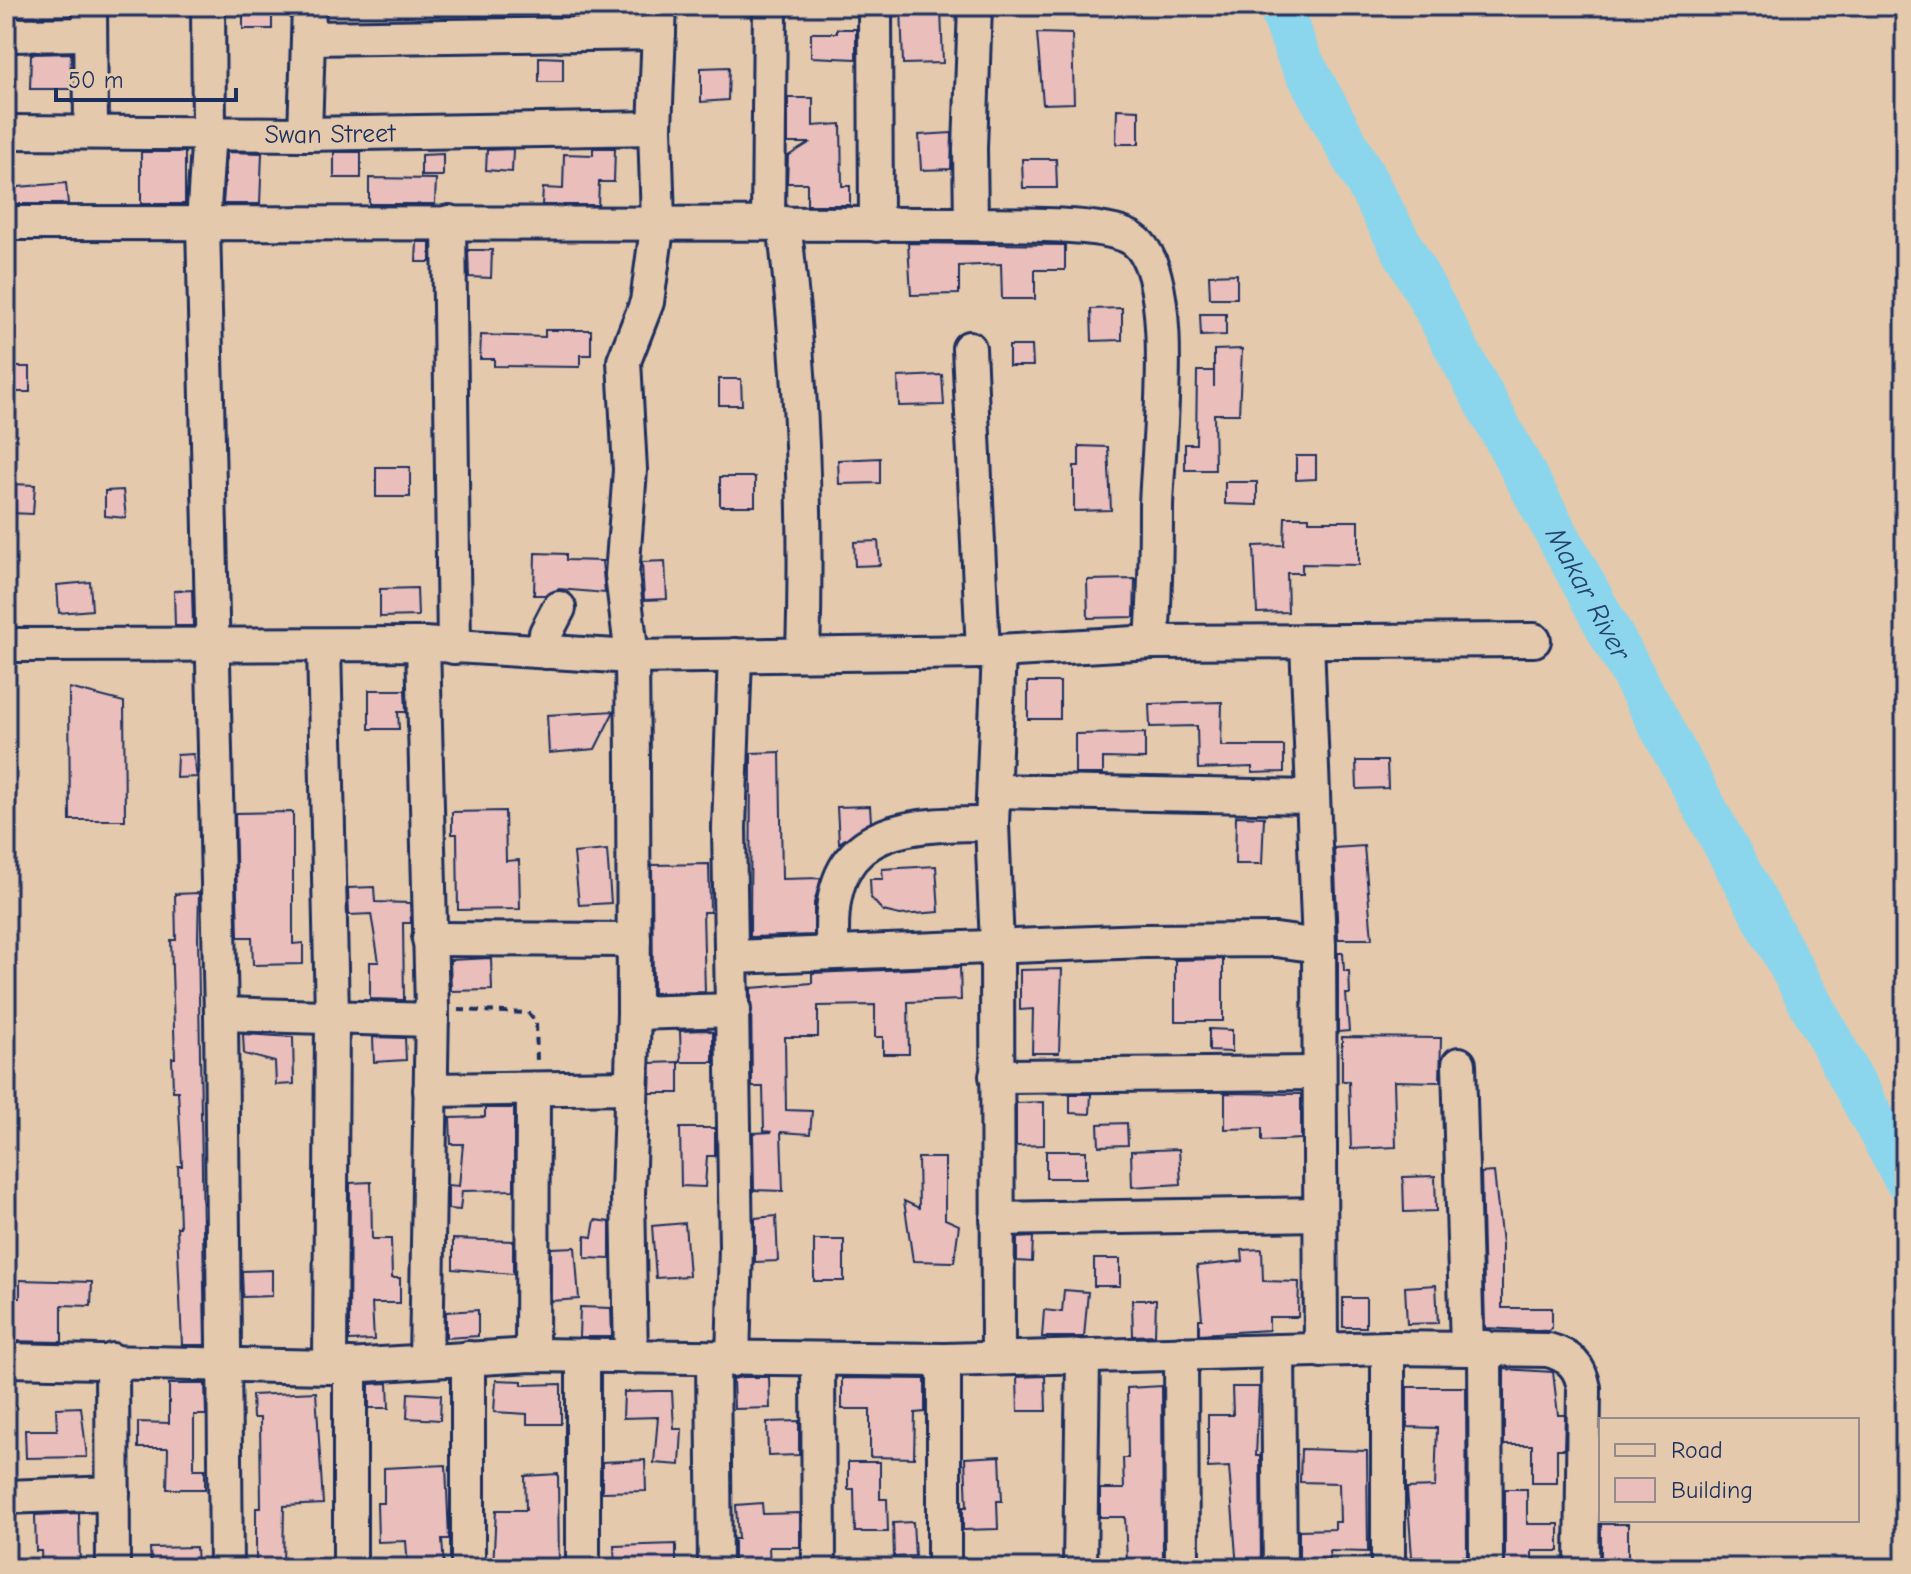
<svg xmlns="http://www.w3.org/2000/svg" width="1911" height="1574" viewBox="0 0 1911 1574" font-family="'Comic Neue',sans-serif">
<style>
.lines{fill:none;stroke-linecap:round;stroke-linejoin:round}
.river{stroke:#8bd6ec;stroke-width:44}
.building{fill:#eabeba;stroke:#1b2f5e;stroke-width:2}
.minor-casing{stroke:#1b2f5e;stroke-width:38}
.path{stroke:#1b2f5e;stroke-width:4;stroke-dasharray:8 6;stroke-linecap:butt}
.minor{stroke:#e5c9ac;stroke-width:32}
.labels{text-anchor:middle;stroke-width:8;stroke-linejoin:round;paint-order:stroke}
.street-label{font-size:26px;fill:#1b2f5e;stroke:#e5c9ac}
.water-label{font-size:28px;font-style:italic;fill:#26406c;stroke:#e5c9ac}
</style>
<rect width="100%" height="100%" fill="#e5c9ac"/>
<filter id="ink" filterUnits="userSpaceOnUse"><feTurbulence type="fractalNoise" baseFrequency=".0125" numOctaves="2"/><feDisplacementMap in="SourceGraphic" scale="16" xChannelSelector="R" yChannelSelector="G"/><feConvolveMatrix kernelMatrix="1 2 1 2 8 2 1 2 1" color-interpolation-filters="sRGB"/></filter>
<g filter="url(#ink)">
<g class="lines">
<!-- river -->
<path class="river" id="s1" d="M1280 6 1298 55 1905 1178"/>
</g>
<!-- building -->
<g class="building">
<rect x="243" y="6" width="29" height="23"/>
<polygon points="470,6 506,6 506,16 471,17"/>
<polygon points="901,6 941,9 943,63 903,64"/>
<polygon points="837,29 856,29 856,59 811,57 811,33 837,33"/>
<polygon points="1037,33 1072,34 1074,103 1043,104"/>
<polygon points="71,53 70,89 30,89 31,54"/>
<polygon points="539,57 563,58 563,82 539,82"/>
<polygon points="729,67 728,100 701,102 701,68"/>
<polygon points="788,98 813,98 813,126 841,124 842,186 850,186 850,205 807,205 807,183 787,183 788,156 809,143 788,143"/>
<polygon points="1117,109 1139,110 1139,144 1116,144"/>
<polygon points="952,133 951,169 921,170 919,135"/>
<polygon points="593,148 615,148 614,182 599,182 598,205 542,205 543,188 563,189 564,154 593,155"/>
<polygon points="513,149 512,172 486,170 487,150"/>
<rect x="141" y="152" width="44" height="52"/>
<polygon points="227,152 262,153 260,204 223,204"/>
<rect x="334" y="152" width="27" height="26"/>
<polygon points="443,154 443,176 421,176 421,155"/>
<polygon points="1022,159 1056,159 1057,188 1023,188"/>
<polygon points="369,178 436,179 435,204 369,204"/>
<polygon points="66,183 68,204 6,204 6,188"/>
<polygon points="417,242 430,242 430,262 416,262"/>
<polygon points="908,243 1065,245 1065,270 1035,270 1035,299 1002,299 1001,264 959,266 959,294 911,295"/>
<polygon points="468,250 492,250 491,278 469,277"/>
<polygon points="1237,274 1237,298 1210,298 1209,275"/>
<polygon points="1122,308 1122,340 1092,341 1091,309"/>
<polygon points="1200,314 1226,314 1226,335 1201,336"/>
<polygon points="545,330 591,330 591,355 580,355 580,367 494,366 494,359 480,359 481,335 545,337"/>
<polygon points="1009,346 1032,346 1033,366 1009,366"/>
<polygon points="1242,349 1239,414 1214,414 1215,470 1185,470 1185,444 1196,444 1197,371 1214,371 1214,387 1214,350"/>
<rect x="6" y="367" width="24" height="25"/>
<polygon points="942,375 944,405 899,406 898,377"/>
<polygon points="719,379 741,379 742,405 719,405"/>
<polygon points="1079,446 1108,447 1111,510 1074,511 1074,466 1079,466"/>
<polygon points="1296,456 1316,456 1316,479 1296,480"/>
<polygon points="880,458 880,483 839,484 838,460"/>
<rect x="376" y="467" width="34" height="30"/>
<rect x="720" y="477" width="35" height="29"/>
<polygon points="1225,482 1257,482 1257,505 1225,504"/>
<polygon points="12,484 35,485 33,514 10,513"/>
<polygon points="123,490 126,518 105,516 105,491"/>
<polygon points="1285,517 1309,517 1309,521 1359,521 1359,565 1302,564 1302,573 1287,573 1288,612 1257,613 1254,546 1284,545"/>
<polygon points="878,541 880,565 855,566 854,542"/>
<polygon points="535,553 566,554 566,560 602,561 605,593 559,589 546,595 534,595"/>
<polygon points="665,561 667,599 644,600 642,562"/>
<polygon points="1135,579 1134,617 1088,618 1087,580"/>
<polygon points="90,582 92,610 59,613 57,585"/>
<polygon points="417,588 418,616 380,617 380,589"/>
<polygon points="192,590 193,626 175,626 174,591"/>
<rect x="1028" y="682" width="32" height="37"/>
<polygon points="69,688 124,702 125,820 70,820"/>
<polygon points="369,690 405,690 406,712 398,712 399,729 369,729"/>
<polygon points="1222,702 1221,746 1284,746 1284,772 1252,773 1252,767 1198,769 1197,726 1150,727 1149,704"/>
<polygon points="614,711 595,749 549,753 547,715"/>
<polygon points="1145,733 1145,759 1103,758 1103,774 1075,774 1075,734"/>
<polygon points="780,752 782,879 821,878 814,903 814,935 750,937 751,753"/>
<polygon points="193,754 197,777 176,778 177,755"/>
<polygon points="1356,761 1387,761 1388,788 1357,789"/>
<polygon points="870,806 871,822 839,843 837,807"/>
<polygon points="505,811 506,861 519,860 520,909 458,910 457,834 452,834 452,812"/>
<polygon points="293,812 293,944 303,943 303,964 253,965 252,937 238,937 235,813"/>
<polygon points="1236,816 1264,817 1262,864 1235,864"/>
<polygon points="1364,846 1372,939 1338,939 1334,848"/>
<polygon points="607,850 611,903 579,905 574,853"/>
<polygon points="709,864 710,912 703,912 705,992 653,993 652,865"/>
<polygon points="936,866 939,912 900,915 883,911 871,898 870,879 883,879 882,869"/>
<polygon points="374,887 375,902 410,903 411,923 403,923 404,1000 370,999 370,962 379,962 371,914 349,915 348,888"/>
<polygon points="199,893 198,938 205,1345 182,1345 177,1227 180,1227 178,1166 182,1166 178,1091 173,1091 172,1058 175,1058 171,940 176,940 175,894"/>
<polygon points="1338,953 1343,953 1344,971 1349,971 1350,994 1346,994 1349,1031 1338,1032"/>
<polygon points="491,958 492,990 451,991 450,960"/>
<polygon points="1223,959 1223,1021 1175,1021 1175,960"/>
<polygon points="960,967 961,1000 908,1002 909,1054 883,1054 883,1037 875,1037 875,1005 818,1006 818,1037 785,1037 786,1110 812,1111 810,1134 781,1132 783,1191 754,1190 753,1133 772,1132 764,1131 763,1087 752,1087 751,988 812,983 812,973"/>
<polygon points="1062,969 1059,1053 1032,1053 1033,1009 1020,1010 1020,970"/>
<polygon points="1209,1029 1232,1030 1232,1052 1209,1051"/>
<polygon points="706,1030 713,1032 713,1062 681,1062 680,1031"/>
<polygon points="243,1034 293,1037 294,1084 276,1085 275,1062 244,1054"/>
<polygon points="373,1037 405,1038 406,1060 374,1062"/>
<polygon points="1342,1037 1441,1038 1440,1082 1394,1081 1396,1147 1351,1149 1349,1081 1342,1081"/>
<polygon points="679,1062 679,1093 650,1093 651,1063"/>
<polygon points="1225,1093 1301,1094 1301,1139 1262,1141 1262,1128 1225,1129"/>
<polygon points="1070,1094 1091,1094 1090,1114 1070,1113"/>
<polygon points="1044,1102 1044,1145 1016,1146 1016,1103"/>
<polygon points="485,1108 514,1108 514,1190 462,1191 460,1210 448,1209 448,1185 459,1186 463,1144 451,1144 450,1118 485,1117"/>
<polygon points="1127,1123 1128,1145 1099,1146 1098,1124"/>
<polygon points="680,1128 715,1128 715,1156 707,1156 705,1187 681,1186"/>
<polygon points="1179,1149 1181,1184 1132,1187 1131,1151"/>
<rect x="1046" y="1151" width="40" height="27"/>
<polygon points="918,1158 945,1158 945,1219 959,1225 954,1262 913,1261 904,1201 919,1208"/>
<polygon points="1494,1172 1502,1244 1502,1308 1552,1308 1552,1328 1548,1331 1485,1328 1481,1173"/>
<polygon points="1435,1176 1436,1211 1404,1212 1403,1177"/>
<polygon points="371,1182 372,1239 391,1239 392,1278 400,1278 400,1303 372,1303 374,1340 349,1341 350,1183"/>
<polygon points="776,1216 778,1261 755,1262 755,1218"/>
<polygon points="595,1220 610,1222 610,1259 585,1258 585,1236 592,1237"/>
<polygon points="685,1223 689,1276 656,1278 652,1226"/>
<polygon points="1033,1237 1032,1262 1017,1261 1017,1238"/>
<polygon points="453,1239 513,1241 513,1274 453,1269"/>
<rect x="814" y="1240" width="30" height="41"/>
<polygon points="575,1247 579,1299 551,1301 551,1248"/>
<polygon points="1262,1249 1263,1281 1299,1282 1298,1317 1269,1317 1269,1330 1199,1334 1199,1319 1202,1319 1197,1266 1243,1261 1242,1250"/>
<rect x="1094" y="1259" width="26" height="27"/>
<polygon points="272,1270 272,1296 243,1297 242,1271"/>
<polygon points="20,1280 92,1282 91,1306 62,1305 62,1342 6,1341 6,1298 20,1298"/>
<polygon points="1436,1285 1438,1323 1407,1324 1405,1287"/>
<polygon points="1064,1290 1088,1292 1084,1337 1042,1337 1044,1310 1062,1312"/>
<rect x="1343" y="1298" width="23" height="29"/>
<polygon points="1132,1300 1156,1300 1155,1335 1133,1336"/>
<polygon points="580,1307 611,1308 612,1337 579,1337"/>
<polygon points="478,1310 478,1336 446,1338 446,1312"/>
<polygon points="1504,1369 1553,1372 1558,1415 1565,1415 1564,1449 1557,1449 1557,1483 1532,1483 1532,1445 1504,1445"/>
<polygon points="1045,1376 1046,1411 1018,1411 1017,1377"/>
<polygon points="742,1377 769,1377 770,1408 734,1409 733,1379"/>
<polygon points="842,1378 925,1379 925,1412 915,1413 914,1458 870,1457 870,1409 842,1409"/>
<polygon points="496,1380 522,1381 522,1385 561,1384 561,1424 527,1424 527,1414 494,1412"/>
<polygon points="388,1383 389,1408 369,1408 369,1384"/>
<polygon points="169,1384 205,1384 206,1415 194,1415 194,1469 205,1469 205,1489 167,1489 168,1448 138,1448 138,1422 169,1423"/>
<polygon points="1162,1386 1163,1568 1131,1568 1131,1560 1127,1561 1125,1517 1100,1517 1100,1489 1124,1489 1123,1458 1128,1458 1127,1388"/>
<polygon points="1232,1387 1259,1387 1256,1456 1260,1456 1261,1568 1237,1568 1229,1467 1208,1468 1208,1415 1233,1415"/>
<polygon points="1407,1387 1466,1387 1467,1556 1460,1556 1460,1568 1433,1568 1432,1557 1412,1557 1407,1488 1435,1487 1437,1428 1407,1427"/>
<polygon points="659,1391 672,1391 674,1429 682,1429 680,1465 654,1463 658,1417 623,1418 624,1392"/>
<polygon points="316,1392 323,1504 284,1506 283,1568 256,1568 256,1508 261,1508 260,1418 253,1418 252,1395"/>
<polygon points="408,1393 441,1395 440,1420 407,1418"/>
<polygon points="81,1407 87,1457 26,1458 25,1430 57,1430 56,1408"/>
<polygon points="799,1421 799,1455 768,1456 767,1422"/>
<polygon points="1301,1449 1367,1451 1368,1552 1329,1551 1330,1559 1321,1559 1322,1568 1299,1568 1299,1530 1335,1529 1335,1522 1340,1522 1339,1483 1300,1482"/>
<polygon points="1000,1456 1002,1501 997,1501 998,1529 963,1530 963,1507 967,1507 965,1458"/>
<polygon points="645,1460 646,1491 602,1492 602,1462"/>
<polygon points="848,1462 880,1462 880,1499 887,1499 888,1532 855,1532 854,1489 848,1489"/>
<polygon points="446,1465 449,1539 442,1539 444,1568 408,1568 406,1541 378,1542 377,1503 384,1503 384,1468"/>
<polygon points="558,1474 559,1568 493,1568 496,1510 526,1510 525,1476"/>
<polygon points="1505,1489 1527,1489 1527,1524 1559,1524 1559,1551 1532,1551 1532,1568 1505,1568"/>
<polygon points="762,1503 763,1514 800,1513 800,1547 769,1547 770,1568 734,1568 734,1539 738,1539 736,1505"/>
<polygon points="79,1513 80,1568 42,1568 41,1551 36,1551 35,1515"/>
<polygon points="913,1522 915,1556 894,1557 893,1523"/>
<polygon points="1601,1524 1628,1524 1628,1559 1601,1558"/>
<polygon points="676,1544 676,1568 615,1568 614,1546"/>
<polygon points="196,1547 197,1568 151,1568 150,1548"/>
</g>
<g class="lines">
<defs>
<g id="minor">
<polyline points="90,6 91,131"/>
<polyline points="208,6 209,131 203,223 221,1014 226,1568"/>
<polyline points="875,6 876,225"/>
<polyline points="6,35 88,34"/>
<polyline points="309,38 659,33"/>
<path id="s2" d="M6 132 305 134 655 128"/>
<polyline points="305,134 309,6"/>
<polyline points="449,222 454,647"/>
<path d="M6 223 971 224C1006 225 1108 221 1134 240 1181 273 1157 452 1156 507 1156 552 1155 597 1152 642"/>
<polyline points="768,223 770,6"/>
<path d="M784 223C801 367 808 509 803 654"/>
<polyline points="971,224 970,148 975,6"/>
<polyline points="969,348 983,652"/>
<polyline points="1307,642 1319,946 1321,1351"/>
<polyline points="423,644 432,1009 426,1361"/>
<polyline points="6,645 423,644 632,657 983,652 1152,642 1534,640"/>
<polyline points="324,645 332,1015 330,1367"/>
<polyline points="546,652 546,633 559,608"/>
<polyline points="994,791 1312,797"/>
<polyline points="429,939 634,940"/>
<path d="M833 951C823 832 891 823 992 824"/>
<polyline points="733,957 1145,941 1276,940 1319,946"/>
<polyline points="634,1013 734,1010"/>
<polyline points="221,1014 432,1020"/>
<polyline points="1459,1064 1467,1348"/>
<polyline points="996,1076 1318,1073"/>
<polyline points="430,1090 630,1087"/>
<polyline points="997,1219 1320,1214"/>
<polyline points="1485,1347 1486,1568"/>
<polyline points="1278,1351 1280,1568"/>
<polyline points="1181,1353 1182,1568"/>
<polyline points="532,1355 533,1089"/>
<polyline points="583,1355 583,1568"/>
<polyline points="631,1357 628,1194 634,1013 633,763 632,657 622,575 630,470 624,361 647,302 658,221 655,128 660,6"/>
<polyline points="998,1358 997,946 992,824 999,651"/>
<polyline points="713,1359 715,1568"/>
<path d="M6 1360 330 1367 532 1355 944 1360 1388 1348 1548 1350C1570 1356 1580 1366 1584 1388L1582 1568"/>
<polyline points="112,1360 113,1568"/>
<polyline points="733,1360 736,1246 729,828 735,655"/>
<polyline points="944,1360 944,1568"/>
<polyline points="818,1361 819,1568"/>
<polyline points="350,1365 350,1568"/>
<polyline points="6,1497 113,1493"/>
<polyline points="468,1568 468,1358"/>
<polyline points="1080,1568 1083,1358"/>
<polyline points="1388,1568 1388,1348"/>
</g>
</defs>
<!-- minor casing -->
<use href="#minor" class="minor-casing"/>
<!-- path -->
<polyline class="path" points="458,1010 528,1013 536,1022 537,1062"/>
<!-- minor -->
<use href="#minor" class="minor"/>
</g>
</g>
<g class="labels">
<!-- street labels -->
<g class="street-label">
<text dy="9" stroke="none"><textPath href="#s2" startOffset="324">Swan Street</textPath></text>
</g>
<!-- water labels -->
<g class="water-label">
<text dy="10" stroke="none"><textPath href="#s1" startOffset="664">Makar River</textPath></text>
</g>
</g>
<!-- margin -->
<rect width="1911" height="1574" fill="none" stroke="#e5c9ac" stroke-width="32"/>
<rect x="16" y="16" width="1879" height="1542" fill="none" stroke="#1b2f5e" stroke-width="3" filter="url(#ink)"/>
<!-- legend -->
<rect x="1599" y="1418" width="260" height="104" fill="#e5c9ac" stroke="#948b8d" stroke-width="2"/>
<rect x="1615" y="1444" width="40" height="12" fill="#e5c9ac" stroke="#948b8d" stroke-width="2"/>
<text x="1671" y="1458" font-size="24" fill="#1b2f5e">Road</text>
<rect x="1615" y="1478" width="40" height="24" fill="#eabeba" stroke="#948b8d" stroke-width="2"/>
<text x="1671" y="1498" font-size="24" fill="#1b2f5e">Building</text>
<!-- scale -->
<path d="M56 88v12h180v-12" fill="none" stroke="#1b2f5e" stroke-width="4"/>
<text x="68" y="88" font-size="24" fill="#1b2f5e" stroke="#e5c9ac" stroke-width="6" paint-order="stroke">50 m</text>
</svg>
